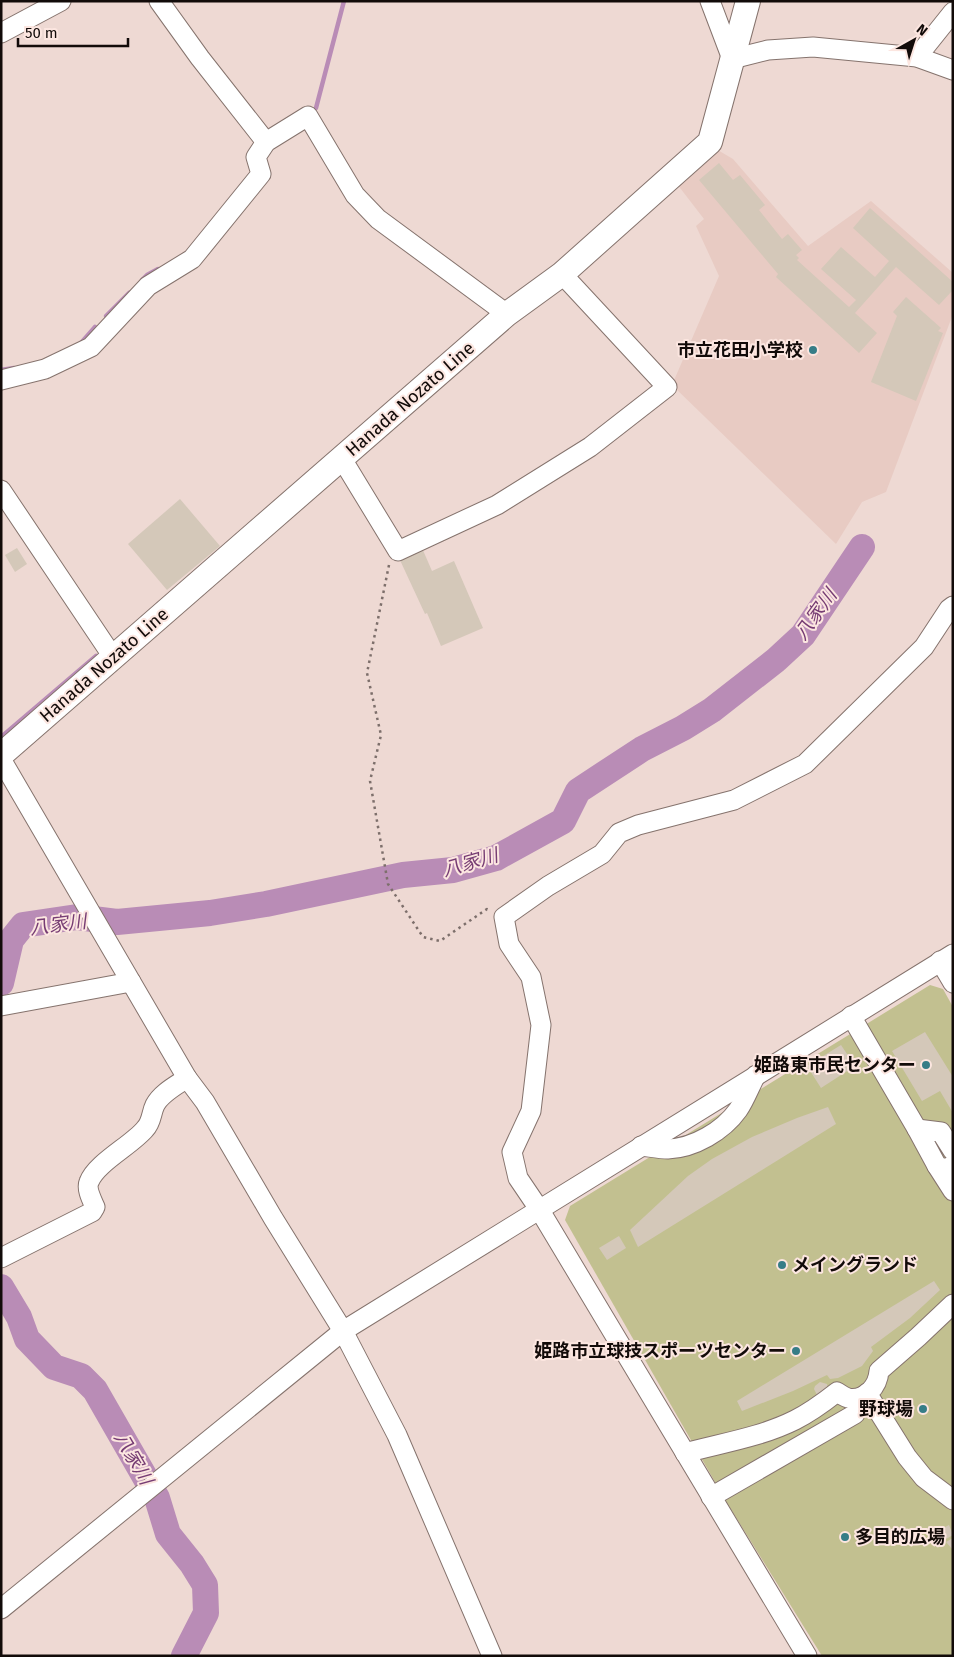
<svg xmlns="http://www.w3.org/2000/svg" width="954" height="1657" viewBox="0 0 954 1657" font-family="'Fira Sans','Noto Sans JP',sans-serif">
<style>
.built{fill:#e8cbc3}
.green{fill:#c2c090}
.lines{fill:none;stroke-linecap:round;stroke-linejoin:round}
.stream{stroke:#b98cb6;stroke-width:4.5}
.river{stroke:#b98cb6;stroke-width:26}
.building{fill:#d4c8b9}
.minor-casing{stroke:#85736d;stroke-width:21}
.major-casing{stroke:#85736d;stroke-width:26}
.path{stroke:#7d6f6b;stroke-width:2.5;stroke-dasharray:2.5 4;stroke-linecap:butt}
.minor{stroke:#fff;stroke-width:19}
.major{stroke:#fff;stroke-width:24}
.poi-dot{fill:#367d87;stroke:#fce6e0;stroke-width:2}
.labels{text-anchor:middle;stroke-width:4;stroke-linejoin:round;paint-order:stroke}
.poi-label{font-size:18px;font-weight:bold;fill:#120b09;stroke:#fce6e0;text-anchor:end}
.street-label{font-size:18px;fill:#120b09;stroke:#fce6e0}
.water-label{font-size:19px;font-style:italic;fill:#763c73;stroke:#fce6e0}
</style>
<rect width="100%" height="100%" fill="#eed9d3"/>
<!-- built -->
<polygon class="built" points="716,149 733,159 808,246 871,201 953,273 953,314 886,492 862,502 836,544 672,385 719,276 696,226 704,219 677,184"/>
<!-- green -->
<polygon class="green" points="930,985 943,989 953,1007 953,1656 822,1656 727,1503 565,1220 570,1206"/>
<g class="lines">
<!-- stream -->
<g class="stream">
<polyline points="316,108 344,1"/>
<polyline points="142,280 147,275 158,269"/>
<polyline points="106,316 129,293"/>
<polyline points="81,343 95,327"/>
<polyline points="1,370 14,368"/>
<polyline points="1,737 96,656"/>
</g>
<!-- river -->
<g class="river">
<polyline points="1,983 11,940 23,925 77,917 117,922 210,913 266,904 403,875 453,870 496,858 563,821 578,791 642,749 683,728 712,710 776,660 803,635 862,547"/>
<polyline points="1,1287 19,1317 27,1339 54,1367 81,1376 95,1390 157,1498 168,1534 192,1564 205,1585 206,1613 184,1656"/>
</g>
</g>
<!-- building -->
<g class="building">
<polygon points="719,163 733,180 740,175 765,205 759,210 782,239 788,234 802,250 796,255 799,258 797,260 849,307 856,300 821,269 841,247 875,277 889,261 853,228 870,208 953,282 953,290 939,305 896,267 855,313 877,333 859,353 776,277 778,274 699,180"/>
<polygon points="906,297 941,328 938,331 943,333 916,401 871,382 897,316 893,312"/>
<polygon points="180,499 220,546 167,590 128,544"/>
<polygon points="17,548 27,564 15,572 5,555"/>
<polygon points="422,548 432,571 454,561 483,628 441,646 427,613 425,614 399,558"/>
<polygon points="925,1032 953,1077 953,1113 940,1091 922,1101 892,1051"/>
<polygon points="841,1045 855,1066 821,1088 807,1066"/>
<polygon points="828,1107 836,1124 638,1247 630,1230 688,1176 712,1159 752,1137 797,1118"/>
<polygon points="619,1236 626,1248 607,1260 599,1248"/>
<polygon points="934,1281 940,1290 910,1318 871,1347 873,1351 862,1366 838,1378 830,1379 827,1375 793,1391 742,1411 737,1401"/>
<polygon points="820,1382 827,1384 828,1390 817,1395 814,1389 815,1386"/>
<polygon points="949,1525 953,1535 946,1539 941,1529"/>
<polygon points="953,1538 953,1550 946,1542"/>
</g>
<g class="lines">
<defs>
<g id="minor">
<polyline points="159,1 200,58 266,142"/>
<polyline points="710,1 732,59 768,50 813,47 917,57 953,70"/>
<polyline points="1,33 61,1"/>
<polyline points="917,57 953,12"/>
<polyline points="1,380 45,369 91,347 148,286 192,259 261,174 256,157 266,142 308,116 355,195 378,219 507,314"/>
<polyline points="342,459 398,551 497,505 590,447 667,387 562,274"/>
<polyline points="1,490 113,657"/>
<polyline points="1,759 187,1078 205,1102 273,1218 343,1331 397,1435 492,1656"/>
<polyline points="940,961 953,983"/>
<polyline points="1,1006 131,982"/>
<polyline points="851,1016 917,1129"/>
<path d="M641 1146C650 1147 660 1149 668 1149 694 1148 723 1131 738 1110 745 1100 750 1086 756 1075"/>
<polyline points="953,1151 941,1132 917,1129 937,1166 946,1169 953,1165"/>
<polyline points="937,1166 953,1191"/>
<path d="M1 1258 92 1212 95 1207C92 1200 86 1189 89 1182 96 1163 132 1145 145 1129 152 1122 151 1113 155 1105 161 1093 177 1085 187 1078"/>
<polyline points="867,1393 907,1457 924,1478 953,1500"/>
<path d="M685 1453C722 1443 761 1437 795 1420 811 1412 823 1403 837 1392 840 1394 845 1397 848 1398 866 1401 878 1386 879 1371L918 1337 953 1304"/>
<polyline points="711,1497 855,1414"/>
<polyline points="1,1609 343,1331 953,954"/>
<polyline points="807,1656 539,1209 518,1178 512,1152 531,1111 541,1025 531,977 509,944 504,917 548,886 602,854 619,833 638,825 734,800 805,764 924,647 949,609 953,606"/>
</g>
<polyline id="major" points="1,755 507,314 562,274 710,142 748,1"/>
</defs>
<!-- minor casing -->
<use href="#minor" class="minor-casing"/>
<!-- major casing -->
<use href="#major" class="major-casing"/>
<!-- path -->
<polyline class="path" points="389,565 367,673 381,735 370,781 388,884 423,937 440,941 487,909 490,911"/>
<!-- minor -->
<use href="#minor" class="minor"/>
<!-- major -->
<use href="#major" class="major"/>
</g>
<!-- markers -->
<g class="poi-dot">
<circle cx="813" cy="350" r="5"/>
<circle cx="926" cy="1065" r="5"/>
<circle cx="782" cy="1265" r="5"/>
<circle cx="796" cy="1351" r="5"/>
<circle cx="923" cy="1409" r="5"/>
<circle cx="845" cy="1537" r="5"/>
</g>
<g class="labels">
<!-- poi labels -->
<g class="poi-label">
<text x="803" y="356">市立花田小学校</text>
<text x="916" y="1071">姫路東市民センター</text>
<text x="792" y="1271" text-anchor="start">メイングランド</text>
<text x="786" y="1357">姫路市立球技スポーツセンター</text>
<text x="913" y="1415">野球場</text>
<text x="855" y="1543" text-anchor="start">多目的広場</text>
</g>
<!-- street labels -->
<g class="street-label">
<text transform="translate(410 399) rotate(-41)" y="6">Hanada Nozato Line</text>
<text transform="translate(104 665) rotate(-41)" y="6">Hanada Nozato Line</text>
</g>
<!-- water labels -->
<g class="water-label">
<text transform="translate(815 614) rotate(-54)" y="7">八家川</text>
<text transform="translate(470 862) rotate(-16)" y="7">八家川</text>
<text transform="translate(58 924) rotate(-7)" y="7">八家川</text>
<text transform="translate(134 1458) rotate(60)" y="7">八家川</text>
</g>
</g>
<!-- border -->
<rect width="954" height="1657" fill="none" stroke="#120b09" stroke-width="5"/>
<!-- north arrow -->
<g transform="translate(914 40) rotate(39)" stroke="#fce6e0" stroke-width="4" paint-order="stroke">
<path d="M0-4L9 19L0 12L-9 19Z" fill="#120b09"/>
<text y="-8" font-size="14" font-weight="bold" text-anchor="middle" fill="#120b09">N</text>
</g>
<!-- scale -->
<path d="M18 38v8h110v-8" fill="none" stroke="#120b09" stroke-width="2.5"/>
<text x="25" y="38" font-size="15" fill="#120b09" stroke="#fce6e0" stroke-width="4" paint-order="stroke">50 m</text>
</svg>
